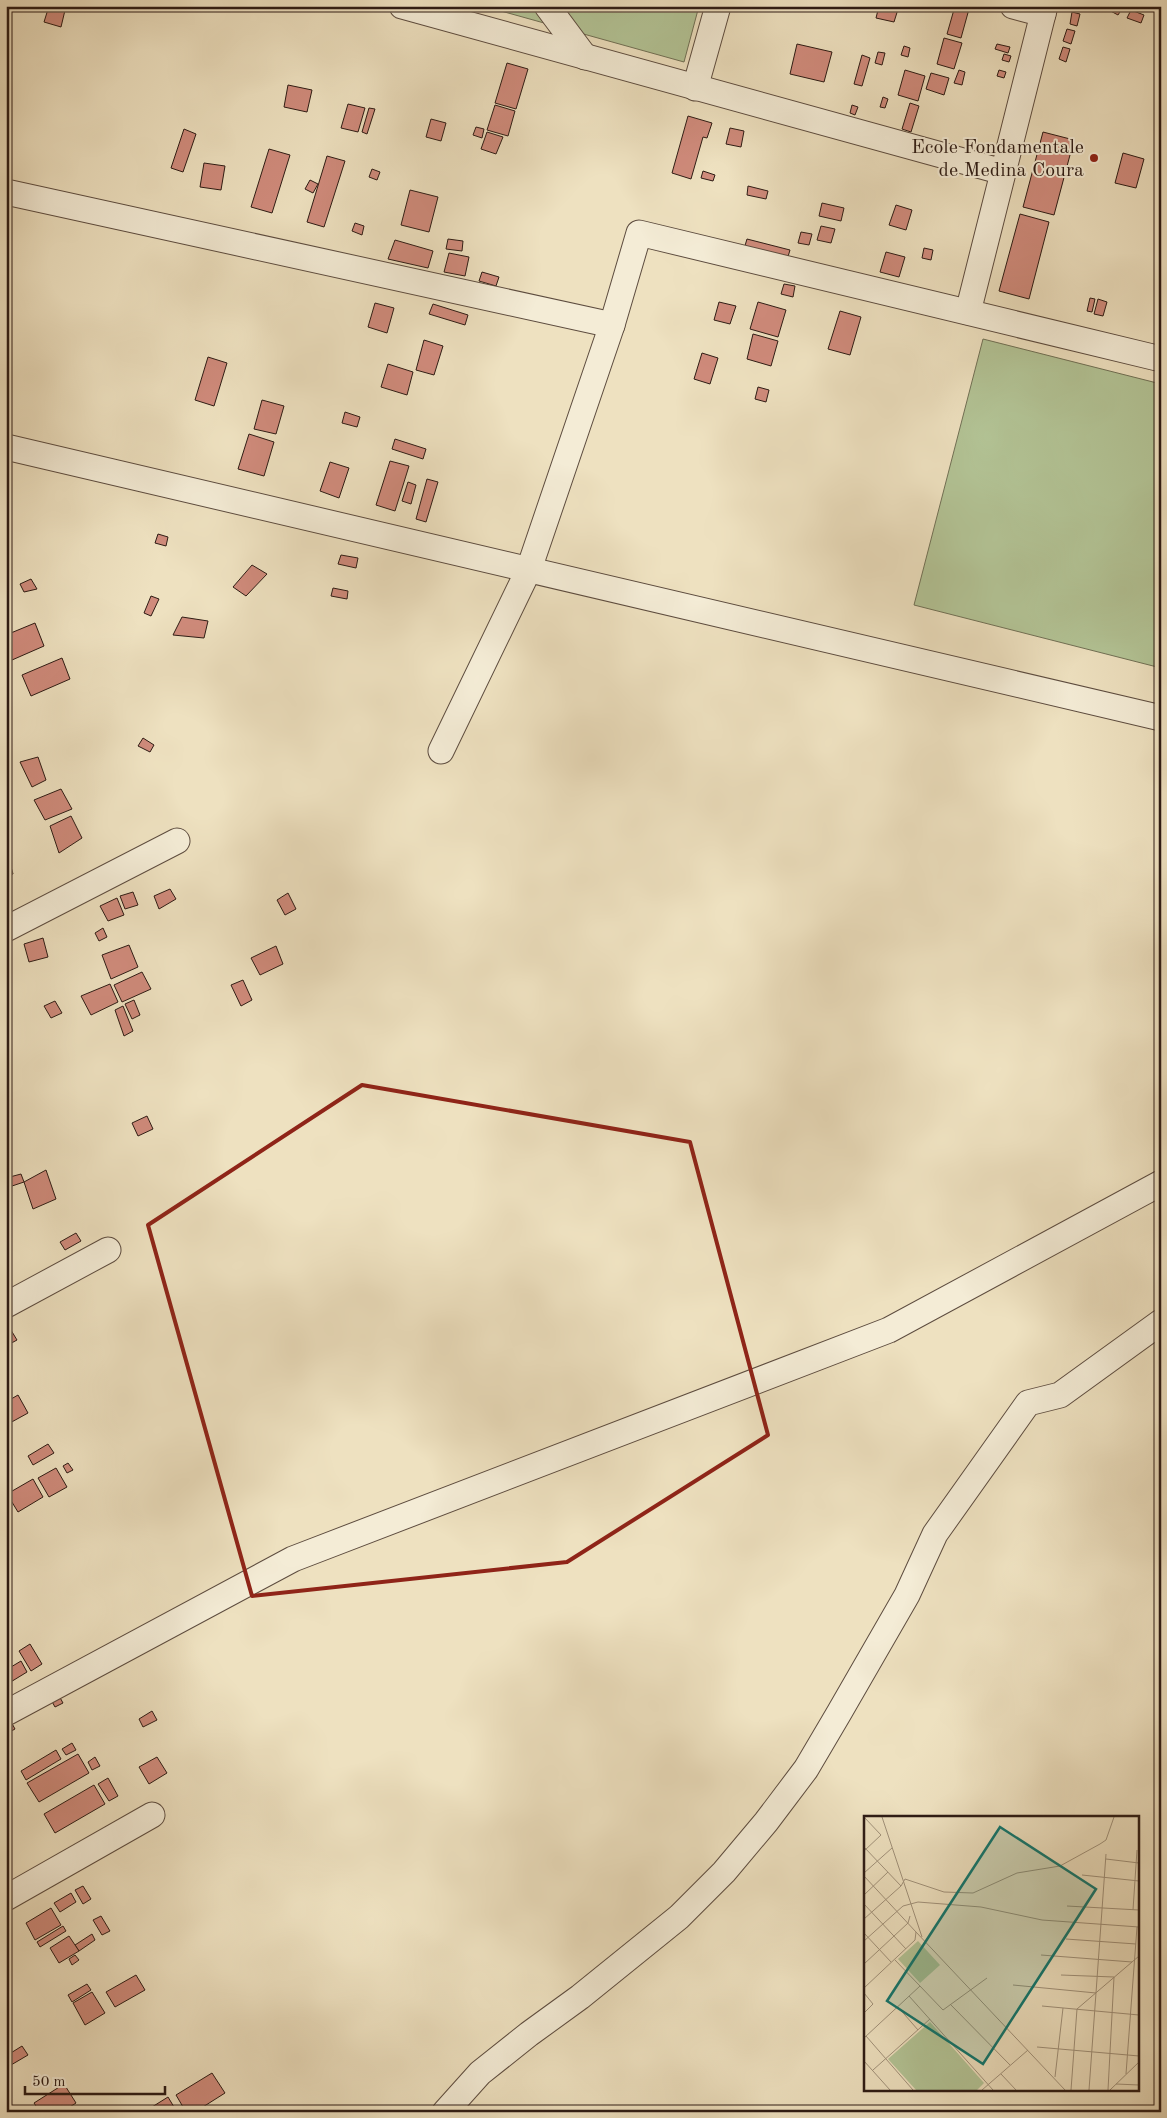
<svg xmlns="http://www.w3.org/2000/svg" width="1167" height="2118" viewBox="0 0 1167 2118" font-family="'Old Standard TT',serif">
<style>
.green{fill:#b3c496;stroke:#707055}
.building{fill:#d08b7c;stroke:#2d1b14}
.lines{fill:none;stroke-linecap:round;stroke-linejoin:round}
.minor-casing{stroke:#5d4c3f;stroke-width:27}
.minor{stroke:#f4ecd6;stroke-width:25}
.marked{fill:none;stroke:#8f2418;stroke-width:4;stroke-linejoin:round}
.poi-dot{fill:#8f2418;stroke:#f4ecd6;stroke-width:2}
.labels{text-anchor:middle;stroke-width:4;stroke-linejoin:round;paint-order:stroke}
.poi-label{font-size:20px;fill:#2d1b14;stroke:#f4ecd6;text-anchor:end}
.inset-road{fill:none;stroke:#a1927b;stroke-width:1}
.view{fill:#0f766e;fill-opacity:0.15;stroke:#0f766e;stroke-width:2.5}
.inset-edge{fill:none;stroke:#2d1b14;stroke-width:2.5}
</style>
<rect width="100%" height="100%" fill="#eee1c0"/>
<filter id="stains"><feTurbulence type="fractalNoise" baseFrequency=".004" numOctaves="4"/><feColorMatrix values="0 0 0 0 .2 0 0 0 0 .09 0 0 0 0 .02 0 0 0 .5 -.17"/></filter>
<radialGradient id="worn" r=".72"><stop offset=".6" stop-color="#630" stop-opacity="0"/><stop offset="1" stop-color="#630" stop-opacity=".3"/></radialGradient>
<!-- green -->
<g class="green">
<polygon points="483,6 699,6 684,62"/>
<polygon points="983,339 1161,384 1161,668 914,605"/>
</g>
<!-- building -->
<g class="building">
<polygon points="49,6 66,6 61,27 44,22"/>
<polygon points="879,6 899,6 894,22 876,18"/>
<polygon points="955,6 969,9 961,38 947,34"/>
<polygon points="1106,6 1121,6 1123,7 1118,15 1105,8"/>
<polygon points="1131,10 1144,15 1141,23 1127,18"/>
<polygon points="1072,12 1080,14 1077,26 1070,24"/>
<polygon points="1067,29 1075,31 1071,44 1063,41"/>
<polygon points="944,38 962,43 954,69 937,64"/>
<polygon points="797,44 832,52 824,82 790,74"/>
<polygon points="997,44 1010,47 1008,53 995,49"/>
<polygon points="904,46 910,48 908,57 901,55"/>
<polygon points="1063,47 1070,49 1066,62 1059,59"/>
<polygon points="878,52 885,53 882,65 875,63"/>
<polygon points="1004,54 1011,56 1009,62 1002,60"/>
<polygon points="862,55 870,58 862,86 854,84"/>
<polygon points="507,63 528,69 516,109 495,103"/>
<polygon points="905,70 925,76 918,101 898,95"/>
<polygon points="959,70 965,72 962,85 954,83"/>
<polygon points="999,70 1006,72 1004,78 997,76"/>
<polygon points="931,73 949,78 944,95 926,89"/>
<polygon points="288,85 312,90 307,112 284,107"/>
<polygon points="883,97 888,99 885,108 880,107"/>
<polygon points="910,103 919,106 911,132 902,129"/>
<polygon points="348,104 365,108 358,132 341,128"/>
<polygon points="495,105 515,111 508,136 487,130"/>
<polygon points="852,105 858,107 855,115 850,113"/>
<polygon points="369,108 375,109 367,134 362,132"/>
<polygon points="688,116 712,123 707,138 703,137 691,179 672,173"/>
<polygon points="431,119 446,123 441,141 426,137"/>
<polygon points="476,127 484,129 482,138 473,135"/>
<polygon points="730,128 744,131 741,147 726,144"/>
<polygon points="184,129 196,134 183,172 171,168"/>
<polygon points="487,132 503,137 496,154 481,149"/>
<polygon points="1043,132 1074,140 1054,215 1023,207"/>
<polygon points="269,149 290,155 272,213 251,207"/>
<polygon points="1123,153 1144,159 1136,188 1115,183"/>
<polygon points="327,156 345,161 324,227 307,222"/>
<polygon points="204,163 225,166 221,190 200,187"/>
<polygon points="372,169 380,172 377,180 369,177"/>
<polygon points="703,171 715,175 713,181 701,178"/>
<polygon points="310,180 318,184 313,193 305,189"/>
<polygon points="748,186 768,191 766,199 747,195"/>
<polygon points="410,190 438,197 429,232 401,225"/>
<polygon points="822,203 844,208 841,221 819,216"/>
<polygon points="896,205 912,210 906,230 889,225"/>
<polygon points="1020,214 1049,222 1029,299 999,291"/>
<polygon points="355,223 364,226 362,235 352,231"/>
<polygon points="821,226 835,229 831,243 817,240"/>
<polygon points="801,232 812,234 809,245 798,243"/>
<polygon points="448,239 463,241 462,251 446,249"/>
<polygon points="747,239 790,250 787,260 744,249"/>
<polygon points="395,240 433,251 428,268 388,259"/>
<polygon points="924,248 933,250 931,260 922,258"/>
<polygon points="886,252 905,257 899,277 880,272"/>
<polygon points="449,253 469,257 465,276 444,272"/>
<polygon points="482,272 499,277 496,286 479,281"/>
<polygon points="784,284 795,286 793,297 781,294"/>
<polygon points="1090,298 1095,299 1092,312 1087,311"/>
<polygon points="1098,299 1107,302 1103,316 1094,314"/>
<polygon points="719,302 736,306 730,324 714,320"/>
<polygon points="758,302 786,310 778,337 750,329"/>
<polygon points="375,303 394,308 387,333 368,327"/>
<polygon points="433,304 468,315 465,325 429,314"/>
<polygon points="840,311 861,317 850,355 828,349"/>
<polygon points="753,334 778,341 771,366 747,359"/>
<polygon points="424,340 443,346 434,375 416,370"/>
<polygon points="702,353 718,358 710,384 694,379"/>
<polygon points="208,357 227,363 214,406 195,400"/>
<polygon points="388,364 413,372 407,395 381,387"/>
<polygon points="758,387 769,390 766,402 755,399"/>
<polygon points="262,400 284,406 276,434 254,429"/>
<polygon points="345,412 360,417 357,427 342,423"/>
<polygon points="249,434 274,442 264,476 238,469"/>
<polygon points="395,439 426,449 423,459 392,449"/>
<polygon points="390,461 409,466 395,511 376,505"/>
<polygon points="330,462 349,468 339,498 320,491"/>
<polygon points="427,479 438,482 426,522 416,519"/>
<polygon points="408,482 416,485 411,504 402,501"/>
<polygon points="158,534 168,537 166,546 155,543"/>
<polygon points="341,555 358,558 356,568 338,564"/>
<polygon points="252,565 267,574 246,596 233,587"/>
<polygon points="31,579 37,589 24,592 20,584"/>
<polygon points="333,588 348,591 347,599 331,596"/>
<polygon points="151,596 159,599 151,616 144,613"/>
<polygon points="182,617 208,621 204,638 173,635"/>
<polygon points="35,623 44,646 12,660 6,649 6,635"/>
<polygon points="62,658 70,679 31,696 22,675"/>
<polygon points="143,738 154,745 150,752 138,746"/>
<polygon points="38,757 46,780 32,787 20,762"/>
<polygon points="61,789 72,809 45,820 34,800"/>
<polygon points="71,816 82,838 59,853 50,826"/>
<polygon points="10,863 13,874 6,876 6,864"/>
<polygon points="170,889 176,899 159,909 154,896"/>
<polygon points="133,892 138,905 125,909 120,896"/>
<polygon points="288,893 296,909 285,915 277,900"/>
<polygon points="117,898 124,915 108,921 100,906"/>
<polygon points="103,928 107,937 99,941 95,933"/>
<polygon points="43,938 48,957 29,962 24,944"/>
<polygon points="129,945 138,967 111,979 102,955"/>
<polygon points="276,946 283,964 260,975 251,958"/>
<polygon points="142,972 151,989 122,1002 114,985"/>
<polygon points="243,980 252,1000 241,1006 231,985"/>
<polygon points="110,984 118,1002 91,1015 81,996"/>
<polygon points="134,1000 140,1015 132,1019 125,1004"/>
<polygon points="55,1001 62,1013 51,1018 44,1006"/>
<polygon points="123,1006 133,1031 124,1036 115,1010"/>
<polygon points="147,1116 153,1129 138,1136 132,1123"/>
<polygon points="6,1133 11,1139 6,1143"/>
<polygon points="46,1170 56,1199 33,1209 24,1182"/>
<polygon points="21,1174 24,1182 9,1187 6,1178"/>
<polygon points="76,1233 81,1241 65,1250 60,1242"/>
<polygon points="6,1322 17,1340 6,1346"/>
<polygon points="18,1395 28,1413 8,1424 6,1421 6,1402"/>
<polygon points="48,1444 54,1453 33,1465 28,1456"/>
<polygon points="68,1463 73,1470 67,1473 63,1466"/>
<polygon points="56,1468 67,1487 49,1497 38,1478"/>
<polygon points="33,1479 43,1497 18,1512 7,1494"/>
<polygon points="30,1644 42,1664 31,1671 19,1651"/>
<polygon points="21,1661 27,1672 9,1683 6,1679 6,1670"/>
<polygon points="58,1694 63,1703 55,1707 50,1698"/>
<polygon points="152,1711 157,1720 143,1727 139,1719"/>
<polygon points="10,1720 15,1729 6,1734 6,1723"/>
<polygon points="72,1743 76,1750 66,1755 62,1749"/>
<polygon points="56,1750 61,1759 26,1780 21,1771"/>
<polygon points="78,1754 89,1773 39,1802 27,1783"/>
<polygon points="95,1757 100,1766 92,1770 88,1762"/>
<polygon points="157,1757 167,1773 149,1784 139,1767"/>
<polygon points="108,1778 118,1796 109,1801 98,1784"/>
<polygon points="94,1785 105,1804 55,1833 44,1814"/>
<polygon points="83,1886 91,1899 83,1904 75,1890"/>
<polygon points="71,1893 76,1902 60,1912 54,1903"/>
<polygon points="51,1908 61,1925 35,1940 26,1923"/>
<polygon points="101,1916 110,1931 102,1935 93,1920"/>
<polygon points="63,1926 66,1931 40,1947 37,1942"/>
<polygon points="92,1934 95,1940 79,1951 75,1945"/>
<polygon points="69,1936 79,1951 59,1963 50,1948"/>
<polygon points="75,1955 79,1960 72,1965 69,1959"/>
<polygon points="136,1975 145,1990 115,2007 106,1992"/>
<polygon points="87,1984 91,1990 72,2002 68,1995"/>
<polygon points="92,1992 105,2013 85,2025 73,2003"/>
<polygon points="22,2046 28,2055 11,2065 6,2056"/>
<polygon points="212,2073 225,2093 195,2112 186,2112 176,2095"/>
<polygon points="64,2084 76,2103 62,2112 40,2112 34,2103"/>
<polygon points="168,2097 177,2112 144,2112"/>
</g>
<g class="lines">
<defs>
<g id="minor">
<polyline points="402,6 1003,172"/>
<polyline points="547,6 585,57"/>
<polyline points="1013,6 1043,14"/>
<polyline points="695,88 718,6"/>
<polyline points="6,192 612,325"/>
<polyline points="968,312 1045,6"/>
<polyline points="6,447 1161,718"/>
<polyline points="441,751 529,569 612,325 639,233 1161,359"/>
<polyline points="6,929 177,841"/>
<polyline points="6,1305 108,1250"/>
<polyline points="6,1713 293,1559 889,1330 1161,1183"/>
<polyline points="6,1898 152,1815"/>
<polyline points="445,2112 480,2073 529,2034 580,1997 679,1917 724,1872 766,1822 806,1769 839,1713 907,1595 935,1534 1028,1403 1060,1395 1161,1322"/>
</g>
</defs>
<!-- minor casing -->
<use href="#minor" class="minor-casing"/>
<!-- minor -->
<use href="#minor" class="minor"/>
</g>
<!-- marked area -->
<path class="marked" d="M362 1085 690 1142 768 1435 567 1562 252 1596 148 1225Z"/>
<!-- markers -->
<circle class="poi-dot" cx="1094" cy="158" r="5"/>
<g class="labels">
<!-- poi labels -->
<g class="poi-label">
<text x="1084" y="153">Ecole Fondamentale<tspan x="1084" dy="23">de Medina Coura</tspan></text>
</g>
</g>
<!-- overview -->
<g transform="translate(864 1816)">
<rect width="275" height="275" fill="#eee1c0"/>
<path d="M54 125 76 149 56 167 34 143ZM66 206 120 267 113 274H52L24 243Z" fill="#b3c496"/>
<path class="inset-road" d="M18 1 58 121M0 31 37 70 41 63 80 76 109 77 153 57 196 50 236 28 242 24 250 1M0 35 17 19 0 1M242 43 275 47M0 57 28 32M218 59 275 65M0 60 52 116 51 124 0 172M0 79 24 56M0 88 42 133M203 90 275 94M269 94 273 34M0 103 37 70M52 116 201 274M0 117 27 146M202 123 272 128M0 125 39 90 54 86 117 91 178 104 275 111M177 139 268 146M31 144 79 194 123 162M0 148 44 107 46 100M197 159 250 161 244 274M149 169 232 177M0 177 9 188 0 197M45 180 129 274M86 188 146 249M178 190 275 199M34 191 54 214M2 220 49 274M0 222 56 170M173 231 275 240M0 245 26 274M9 254 66 203M137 258 152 274M262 258 273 111M191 261 199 192M252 268 275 269M118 274 164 234M207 274 213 193 275 140M225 274 242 38M246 274 275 246"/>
<path class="view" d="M136 11 232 73 119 248 23 185Z"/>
<rect width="275" height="275" class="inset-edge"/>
</g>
<!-- margin -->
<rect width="1167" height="2118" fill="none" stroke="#eee1c0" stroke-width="25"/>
<rect x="8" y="8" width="1152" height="2103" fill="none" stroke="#2d1b14" stroke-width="2.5"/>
<rect x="12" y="12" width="1142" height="2093" fill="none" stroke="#2d1b14"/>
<!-- scale -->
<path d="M25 2086v8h140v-8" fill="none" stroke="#2d1b14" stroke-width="2.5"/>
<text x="32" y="2086" font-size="15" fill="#2d1b14" stroke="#f4ecd6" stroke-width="4" paint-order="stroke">50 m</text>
<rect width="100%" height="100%" filter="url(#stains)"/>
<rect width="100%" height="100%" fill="url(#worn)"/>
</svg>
